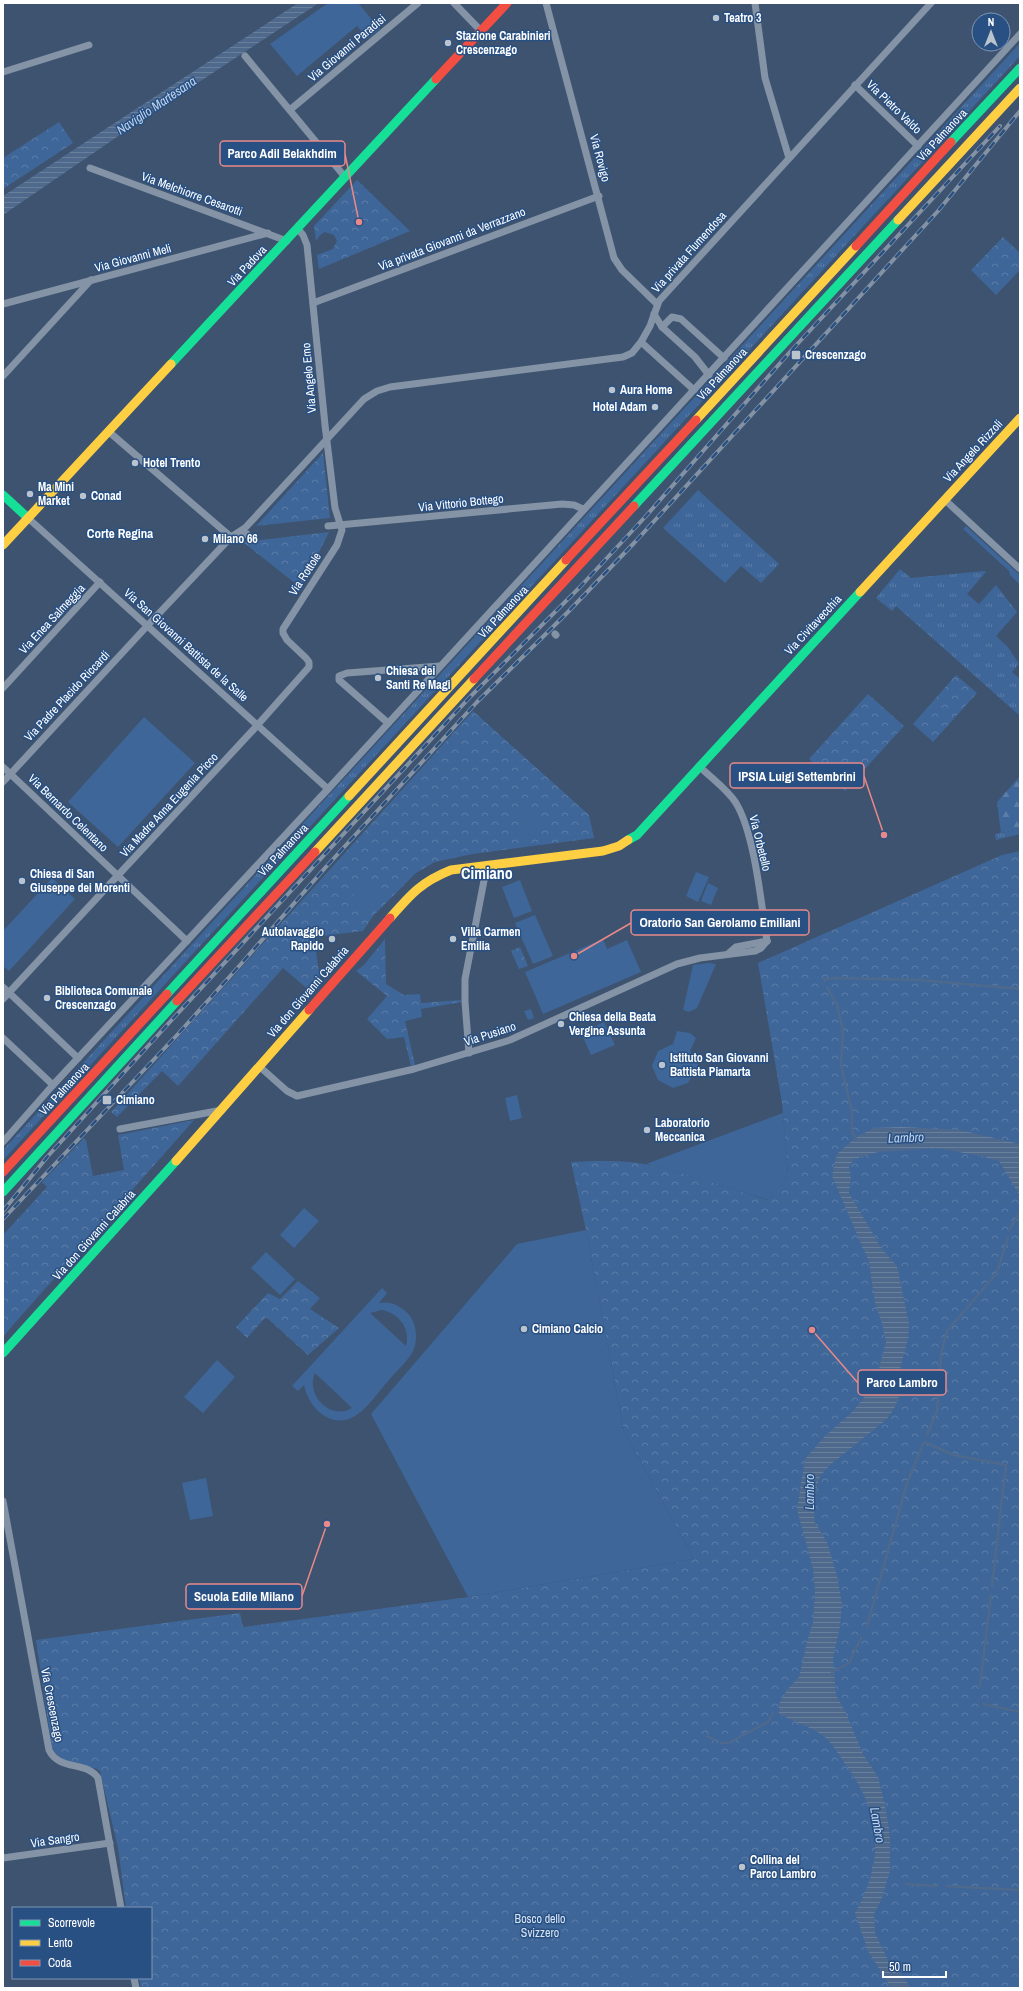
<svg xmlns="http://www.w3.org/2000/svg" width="1023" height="1991" viewBox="0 0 1023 1991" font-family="'Archivo Narrow',sans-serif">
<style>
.grass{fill:url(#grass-tufts)}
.forest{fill:url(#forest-firs)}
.park{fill:url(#park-crowns)}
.garden{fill:#3e6699;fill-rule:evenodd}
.water{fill:url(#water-rules)}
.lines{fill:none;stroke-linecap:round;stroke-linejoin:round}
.stream{stroke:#4e698c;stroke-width:2.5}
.street{stroke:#8493a5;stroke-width:7}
.fast{stroke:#16e098;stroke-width:9}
.slow{stroke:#ffcf43;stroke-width:9}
.jam{stroke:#f24e42;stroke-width:9}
.rail-casing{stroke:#8392a4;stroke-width:4}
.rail{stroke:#295083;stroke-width:2.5;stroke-dasharray:8;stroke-linecap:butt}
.poi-dot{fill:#bbc3cd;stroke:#295083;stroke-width:1.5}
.labels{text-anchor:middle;stroke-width:3;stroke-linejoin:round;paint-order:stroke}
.poi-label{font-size:12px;font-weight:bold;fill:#fff;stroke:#295083;text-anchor:start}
.street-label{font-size:12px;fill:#fff;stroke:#295083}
.park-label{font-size:12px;fill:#d6e4f5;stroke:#295083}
.water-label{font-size:13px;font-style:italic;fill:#bfd4ee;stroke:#295083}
.neighbourhood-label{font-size:13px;font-weight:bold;fill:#fff;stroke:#295083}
.district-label{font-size:16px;font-weight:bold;fill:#fff;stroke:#295083}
.leader{fill:none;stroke:#e88989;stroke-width:1.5}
.callout-dot{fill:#e88989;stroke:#295083;stroke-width:1.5}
.callout{fill:#295083;stroke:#e88989;stroke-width:1.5}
.callout-label{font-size:13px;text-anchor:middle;font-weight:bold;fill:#fff}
</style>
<defs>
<pattern id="grass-tufts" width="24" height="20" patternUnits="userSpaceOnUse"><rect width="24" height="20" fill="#3e6699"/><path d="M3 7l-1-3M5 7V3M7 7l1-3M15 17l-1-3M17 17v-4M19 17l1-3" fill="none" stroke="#5b7da8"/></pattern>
<pattern id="forest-firs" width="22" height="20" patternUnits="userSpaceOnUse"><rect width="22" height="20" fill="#3e6699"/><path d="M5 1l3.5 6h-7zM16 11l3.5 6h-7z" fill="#5b7da8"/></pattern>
<pattern id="park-crowns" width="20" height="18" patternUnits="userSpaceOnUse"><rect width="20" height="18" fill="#3e6699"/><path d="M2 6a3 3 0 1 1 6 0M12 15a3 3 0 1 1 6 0" fill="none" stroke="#5b7da8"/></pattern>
<pattern id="water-rules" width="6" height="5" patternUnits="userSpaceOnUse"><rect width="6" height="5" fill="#4e698c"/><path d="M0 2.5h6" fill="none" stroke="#69809d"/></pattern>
</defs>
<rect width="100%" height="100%" fill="#3d536f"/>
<!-- grass -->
<g class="grass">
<polygon points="1020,43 1020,56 3,1160 3,1150"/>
<polygon points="698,490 779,564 761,583 741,566 725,583 663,528"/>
<polygon points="900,569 911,578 984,571 986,572 967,594 979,604 996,585 1017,612 996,636 1008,647 1019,664 1012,672 1020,679 1020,716 896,606 892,611 876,598"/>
<polygon points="1020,829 1020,834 996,840 995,834"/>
</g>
<!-- forest -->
<polygon class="forest" points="1020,776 1020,829 1001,833 997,802"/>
<!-- park -->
<g class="park">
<polygon points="59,122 73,143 3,189 3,158"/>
<polygon points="357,180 410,231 319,269 317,255 333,249 337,241 334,235 325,232 320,235 316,241 314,226"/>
<polygon points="1003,237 1020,253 1020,270 996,295 971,270"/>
<polygon points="323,453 330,518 256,526"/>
<polygon points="329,532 301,588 243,542"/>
<polygon points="956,675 977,693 933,742 913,724"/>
<polygon points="868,694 904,726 845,791 809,759"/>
<polygon points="473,711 589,815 594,838 473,854 435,862 416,873 373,916 363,931 314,937 320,979 310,991 283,968 178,1086 162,1071 117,1117 111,1112"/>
<path d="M1020 851V1988H141L139 1978H151V1908H126L118 1848 100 1771C93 1765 86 1769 78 1767 68 1764 57 1756 52 1748L36 1640 240 1613 243 1627 468 1597 694 1559 624 1431 586 1230 571 1162C593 1161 617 1160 638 1163 682 1170 725 1187 767 1200L788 1176 782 1103 758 963 1002 855Z"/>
<polygon points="385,939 386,984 404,995 420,994 421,1003 461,1000 461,1002 421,1009 422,1017 405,1021 415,1065 411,1066 404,1037 387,1039 367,1019 387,996 356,971 364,965"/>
<polygon points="520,947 528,966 519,969 511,951"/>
<polygon points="194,1120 13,1325 3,1337 3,1235 47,1187 42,1182 84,1138 86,1140 93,1176 124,1170 118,1135"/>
<polygon points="298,1281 320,1298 310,1309 339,1328 308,1355 266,1317 247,1338 236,1327 268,1293 280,1299"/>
</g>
<!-- garden -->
<g class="garden">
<polygon points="328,3 358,3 380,29 368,38 357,26 297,76 270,44"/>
<polygon points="966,526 1020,575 1020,585 1010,575 1009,571 963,529"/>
<polygon points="144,717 195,763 118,847 68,802"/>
<polygon points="537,809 541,833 522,836 519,812"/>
<polygon points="696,872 709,877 698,902 686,896"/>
<polygon points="52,878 75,899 9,971 3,966 3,931"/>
<polygon points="370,878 383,892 363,912 350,898"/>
<polygon points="520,880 532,911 514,918 502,887"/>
<polygon points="708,883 718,888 711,905 701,901"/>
<polygon points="535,915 553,956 533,964 515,923"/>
<polygon points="603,939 607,949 627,940 641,972 543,1014 525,972"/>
<polygon points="709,963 716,964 697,1008 689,1012 683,1010 693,965"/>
<polygon points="531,1009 534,1018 528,1020 524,1011"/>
<polygon points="604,1022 615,1045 591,1055 581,1033"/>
<polygon points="677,1031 690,1033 696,1038 690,1051 698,1065 688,1083 673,1088 658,1080 652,1066 658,1051 673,1044"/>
<polygon points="517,1095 522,1118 510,1121 505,1098"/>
<polygon points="783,1113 788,1176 768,1200 678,1172 646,1164"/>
<polygon points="304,1208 319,1221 294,1248 280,1235"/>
<polygon points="586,1230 624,1431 694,1559 468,1597 371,1414 517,1244"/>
<polygon points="266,1252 295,1279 280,1295 251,1268"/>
<path d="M382 1288 387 1293 379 1303C388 1301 397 1304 404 1310 415 1318 418 1333 415 1346 411 1359 397 1370 389 1380 379 1391 370 1405 358 1414 333 1432 309 1409 304 1385L298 1391 292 1386ZM382 1310C399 1313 411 1329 406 1346L370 1313ZM315 1373 352 1408C331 1421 305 1395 315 1373Z"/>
<polygon points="217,1360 235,1377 203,1413 184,1397"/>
<polygon points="206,1478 213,1516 190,1520 182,1483"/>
<polygon points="636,1967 661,1971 665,1975 663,1988 659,1988 660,1975 651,1973 646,1976 638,1976 636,1985 637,1988 630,1988 633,1970"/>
</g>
<!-- water -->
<g class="water">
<polygon points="298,3 319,3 152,113 3,215 3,196"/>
<path d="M902 1127 960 1130 1020 1144V1196L999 1161 981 1156 936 1148 878 1152 854 1159 849 1167 851 1178 849 1193 882 1249 897 1266 909 1324 908 1339 900 1369V1394L895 1407 887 1419 830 1465 820 1476 817 1486 814 1515 815 1523 827 1542 836 1572 842 1602 840 1626 833 1659 836 1695 845 1711 863 1754 878 1777 885 1805 890 1835V1871L882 1898 874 1914 875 1933 888 1960 906 1980 909 1988H891L868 1951 855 1913C885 1858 882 1816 846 1765 839 1755 831 1741 821 1734 808 1726 793 1721 779 1714V1704L787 1690 799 1677 807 1642 813 1622 815 1591 813 1569 797 1509 805 1459 825 1436 852 1412 870 1390 876 1380 886 1342 882 1323 875 1303 869 1262 832 1176 837 1154 855 1138 874 1128Z"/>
</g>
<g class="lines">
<!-- stream -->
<g class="stream">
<polyline points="825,981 824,979 838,978 920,980 1020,989"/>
<polyline points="827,987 837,1005 843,1031 841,1065 852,1111 852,1132 857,1140"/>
<polyline points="1009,1230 1020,1212"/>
<polyline points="927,1435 937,1411 941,1354 947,1331 997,1273 1008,1237"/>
<polyline points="867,1626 907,1483 924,1442 954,1455 1006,1465 992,1586"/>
<polyline points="832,1672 849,1663 861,1638"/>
<polyline points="980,1686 991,1595"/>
<polyline points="983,1704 1020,1712"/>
<polyline points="707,1736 714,1740"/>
<polyline points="721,1743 728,1743 768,1722 773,1713"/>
<polyline points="906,1884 937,1886"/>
<polyline points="946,1886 1020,1890"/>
</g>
<!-- street -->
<g class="street">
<polyline points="454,3 481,31"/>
<polyline points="546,3 614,258 622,270 657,304"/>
<polyline points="755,3 765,78 789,158"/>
<polyline points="245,56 345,177"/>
<polyline points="3,72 89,45"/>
<polyline points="855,85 918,146"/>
<polyline points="291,109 418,3"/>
<polyline points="90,168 287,241"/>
<polyline points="313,303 599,196"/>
<polyline points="3,304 268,233"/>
<polyline points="654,314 662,327 695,357 709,375"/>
<polyline points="662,327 672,317 681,319 724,358"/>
<polyline points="641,342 694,390"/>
<polyline points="3,376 91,280"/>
<polyline points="108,431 231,537 247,534"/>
<polyline points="945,500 1020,569"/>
<polyline points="28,518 328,789"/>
<polyline points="328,526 562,504 574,505 583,509"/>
<polyline points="555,634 556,635"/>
<polyline points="3,688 100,582"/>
<polyline points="388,723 339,680 339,676 347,673 440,666"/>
<path d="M699 766C711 778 727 789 736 803 755 835 761 903 767 941"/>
<polyline points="3,767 187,941"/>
<polyline points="3,782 148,625 231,537 245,528 364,399 377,391 390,387 623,357 632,353 641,342 650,326 659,301 931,3"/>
<polyline points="728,954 736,947 767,941"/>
<polyline points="3,987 78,1058"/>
<polyline points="3,999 254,729 309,667 309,662 306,658 287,640 283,633 283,629 337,545 342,530 335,508 325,425 307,245 303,235 298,229"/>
<polyline points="3,1038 53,1085"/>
<polyline points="469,1053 465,1002 465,979 487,865"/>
<polyline points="260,1067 287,1091 297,1096 414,1069 510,1040 677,964 700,958 755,951 761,948 767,941"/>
<polyline points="120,1129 222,1110"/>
<polyline points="3,1142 53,1085 328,789 1020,34"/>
<path d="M3 1501 49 1750C59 1771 87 1761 98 1778L121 1908"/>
<polyline points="3,1858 110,1843"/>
<polyline points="134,1978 136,1988"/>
</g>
<!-- fast -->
<g class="fast">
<polyline points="951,142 1020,68"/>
<polyline points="171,364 436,79"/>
<polyline points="3,495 28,518"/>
<polyline points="634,506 898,220"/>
<polyline points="628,840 637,835 860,592"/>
<polyline points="167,994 349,796"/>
<polyline points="3,1192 177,1001"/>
<polyline points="3,1353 176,1161"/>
</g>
<!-- slow -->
<g class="slow">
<polyline points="898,220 1020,88"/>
<polyline points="696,420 856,246"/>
<polyline points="3,545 171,364"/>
<polyline points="860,592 1020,418"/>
<polyline points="349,796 566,560"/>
<polyline points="315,852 474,679"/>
<path d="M390 918C411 894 421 882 451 870L603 851 619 846 628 840"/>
<polyline points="176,1161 309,1010"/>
</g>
<!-- jam -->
<g class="jam">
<polyline points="436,79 507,3"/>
<polyline points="856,246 951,142"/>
<polyline points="566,560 696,420"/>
<polyline points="474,679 634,506"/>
<polyline points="177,1001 315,852"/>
<polyline points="309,1010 390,918"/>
<polyline points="3,1172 167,994"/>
</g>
<defs>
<g id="rail">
<polyline points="3,1211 48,1156 168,1024 471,696 580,587 646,516 789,353 1000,126"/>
<polyline points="3,1219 178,1034 241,964 325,868 477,702 567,613 635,542 938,211 1020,111"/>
</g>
</defs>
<!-- rail casing -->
<use href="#rail" class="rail-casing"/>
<!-- rail -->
<use href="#rail" class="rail"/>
</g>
<!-- markers -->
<g class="poi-dot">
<circle cx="716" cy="18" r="4"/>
<circle cx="448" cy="43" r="4"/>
<rect x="791" y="350" width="10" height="10" rx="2"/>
<circle cx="612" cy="390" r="4"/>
<circle cx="655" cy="407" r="4"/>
<circle cx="135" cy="463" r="4"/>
<circle cx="30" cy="494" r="4"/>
<circle cx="83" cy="496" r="4"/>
<circle cx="205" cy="539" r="4"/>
<circle cx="378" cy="678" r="4"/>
<circle cx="22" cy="881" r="4"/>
<circle cx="332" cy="939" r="4"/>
<circle cx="453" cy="939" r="4"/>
<circle cx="47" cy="998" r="4"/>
<circle cx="561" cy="1024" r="4"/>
<circle cx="662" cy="1065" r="4"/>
<rect x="102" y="1095" width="10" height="10" rx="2"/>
<circle cx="647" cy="1130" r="4"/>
<circle cx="524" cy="1329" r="4"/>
<circle cx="742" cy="1867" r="4"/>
</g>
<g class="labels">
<!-- poi labels -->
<g class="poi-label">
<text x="724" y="22">Teatro 3</text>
<text x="456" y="40">Stazione Carabinieri<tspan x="456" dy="14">Crescenzago</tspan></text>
<text x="805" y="359">Crescenzago</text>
<text x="620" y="394">Aura Home</text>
<text x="647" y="411" text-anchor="end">Hotel Adam</text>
<text x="143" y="467">Hotel Trento</text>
<text x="38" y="491">Ma Mini<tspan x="38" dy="14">Market</tspan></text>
<text x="91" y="500">Conad</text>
<text x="213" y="543">Milano 66</text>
<text x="386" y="675">Chiesa dei<tspan x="386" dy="14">Santi Re Magi</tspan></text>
<text x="30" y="878">Chiesa di San<tspan x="30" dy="14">Giuseppe dei Morenti</tspan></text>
<text x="324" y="936" text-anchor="end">Autolavaggio<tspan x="324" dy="14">Rapido</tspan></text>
<text x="461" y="936">Villa Carmen<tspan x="461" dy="14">Emilia</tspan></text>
<text x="55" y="995">Biblioteca Comunale<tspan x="55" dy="14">Crescenzago</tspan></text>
<text x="569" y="1021">Chiesa della Beata<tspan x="569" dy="14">Vergine Assunta</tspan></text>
<text x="670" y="1062">Istituto San Giovanni<tspan x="670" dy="14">Battista Piamarta</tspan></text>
<text x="116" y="1104">Cimiano</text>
<text x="655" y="1127">Laboratorio<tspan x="655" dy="14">Meccanica</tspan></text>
<text x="532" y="1333">Cimiano Calcio</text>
<text x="750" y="1864">Collina del<tspan x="750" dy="14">Parco Lambro</tspan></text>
</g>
<!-- street labels -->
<g class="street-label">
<text transform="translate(347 48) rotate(-40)" y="4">Via Giovanni Paradisi</text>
<text transform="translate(894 107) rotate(44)" y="4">Via Pietro Valdo</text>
<text transform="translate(942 135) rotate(-47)" y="4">Via Palmanova</text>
<text transform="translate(600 158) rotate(75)" y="4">Via Rovigo</text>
<text transform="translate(192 194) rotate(20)" y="4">Via Melchiorre Cesarotti</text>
<text transform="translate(452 239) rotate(-21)" y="4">Via privata Giovanni da Verrazzano</text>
<text transform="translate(689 252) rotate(-48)" y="4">Via privata Flumendosa</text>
<text transform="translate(133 258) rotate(-15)" y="4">Via Giovanni Meli</text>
<text transform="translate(247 266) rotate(-47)" y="4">Via Padova</text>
<text transform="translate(722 374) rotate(-47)" y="4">Via Palmanova</text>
<text transform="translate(309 378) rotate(-95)" y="4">Via Angelo Emo</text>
<text transform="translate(973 451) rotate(-47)" y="4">Via Angelo Rizzoli</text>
<text transform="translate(461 503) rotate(-6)" y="4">Via Vittorio Bottego</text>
<text transform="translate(305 574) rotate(-57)" y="4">Via Rottole</text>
<text transform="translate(503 612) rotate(-47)" y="4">Via Palmanova</text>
<text transform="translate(52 619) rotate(-47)" y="4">Via Enea Salmeggia</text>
<text transform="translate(813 625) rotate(-47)" y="4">Via Civitavecchia</text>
<text transform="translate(186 645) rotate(42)" y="4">Via San Giovanni Battista de la Salle</text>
<text transform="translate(67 696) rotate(-47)" y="4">Via Padre Placido Riccardi</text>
<text transform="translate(169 805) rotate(-47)" y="4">Via Madre Anna Eugenia Picco</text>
<text transform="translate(68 813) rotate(44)" y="4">Via Bernardo Celentano</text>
<text transform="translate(760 843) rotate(76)" y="4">Via Orbetello</text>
<text transform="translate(283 850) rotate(-47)" y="4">Via Palmanova</text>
<text transform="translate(308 992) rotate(-49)" y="4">Via don Giovanni Calabria</text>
<text transform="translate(490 1034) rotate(-18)" y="4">Via Pusiano</text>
<text transform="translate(64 1089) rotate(-47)" y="4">Via Palmanova</text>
<text transform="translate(94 1235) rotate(-48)" y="4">Via don Giovanni Calabria</text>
<text transform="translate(52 1705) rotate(79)" y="4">Via Crescenzago</text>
<text transform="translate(55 1840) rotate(-8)" y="4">Via Sangro</text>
</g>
<!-- park labels -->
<g class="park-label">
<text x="540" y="1923">Bosco dello<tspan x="540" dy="14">Svizzero</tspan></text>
</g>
<!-- water labels -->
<g class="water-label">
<text transform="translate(156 105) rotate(-34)" y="5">Naviglio Martesana</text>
<text transform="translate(906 1137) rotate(-2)" y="5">Lambro</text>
<text transform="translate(809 1492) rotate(-90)" y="5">Lambro</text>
<text transform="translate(878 1825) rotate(80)" y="5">Lambro</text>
</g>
<!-- neighbourhood labels -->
<g class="neighbourhood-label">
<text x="120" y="538">Corte Regina</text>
</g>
<!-- district labels -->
<g class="district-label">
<text x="487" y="879">Cimiano</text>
</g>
</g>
<!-- callouts -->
<path class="leader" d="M359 222L345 154M884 835L864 776M574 956L631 923M812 1330L858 1383M327 1524L302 1596"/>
<g class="callout-dot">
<circle cx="359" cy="222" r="4"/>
<circle cx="884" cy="835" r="4"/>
<circle cx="574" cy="956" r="4"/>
<circle cx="812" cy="1330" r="4"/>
<circle cx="327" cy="1524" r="4"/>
</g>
<g class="callout">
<rect x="220" y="141" width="125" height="25" rx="4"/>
<rect x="730" y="763" width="134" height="25" rx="4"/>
<rect x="631" y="910" width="178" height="25" rx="4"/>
<rect x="858" y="1370" width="88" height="25" rx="4"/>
<rect x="186" y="1584" width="116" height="25" rx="4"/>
</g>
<g class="callout-label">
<text x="282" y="158">Parco Adil Belakhdim</text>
<text x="797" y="781">IPSIA Luigi Settembrini</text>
<text x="720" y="927">Oratorio San Gerolamo Emiliani</text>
<text x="902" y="1387">Parco Lambro</text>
<text x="244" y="1601">Scuola Edile Milano</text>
</g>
<!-- border -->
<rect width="1023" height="1991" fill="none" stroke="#ffffff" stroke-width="8"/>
<!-- legend -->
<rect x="12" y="1907" width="140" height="72" fill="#295083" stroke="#7f96b5"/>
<rect x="20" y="1920" width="20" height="6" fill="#16e098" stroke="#7f96b5"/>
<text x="48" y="1927" font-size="12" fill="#ffffff">Scorrevole</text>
<rect x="20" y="1940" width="20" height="6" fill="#ffcf43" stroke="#7f96b5"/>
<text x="48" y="1947" font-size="12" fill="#ffffff">Lento</text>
<rect x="20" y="1960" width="20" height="6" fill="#f24e42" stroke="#7f96b5"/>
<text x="48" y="1967" font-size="12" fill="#ffffff">Coda</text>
<!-- north arrow -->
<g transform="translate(991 32)"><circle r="19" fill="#295083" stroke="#7f96b5"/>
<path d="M0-3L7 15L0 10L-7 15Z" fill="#bbc3cd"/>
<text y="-6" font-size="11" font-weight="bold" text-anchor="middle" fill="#ffffff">N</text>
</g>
<!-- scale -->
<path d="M883 1971v6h63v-6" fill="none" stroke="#ffffff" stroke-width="2"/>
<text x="889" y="1971" font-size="12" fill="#ffffff" stroke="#295083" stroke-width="3" paint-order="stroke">50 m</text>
</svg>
